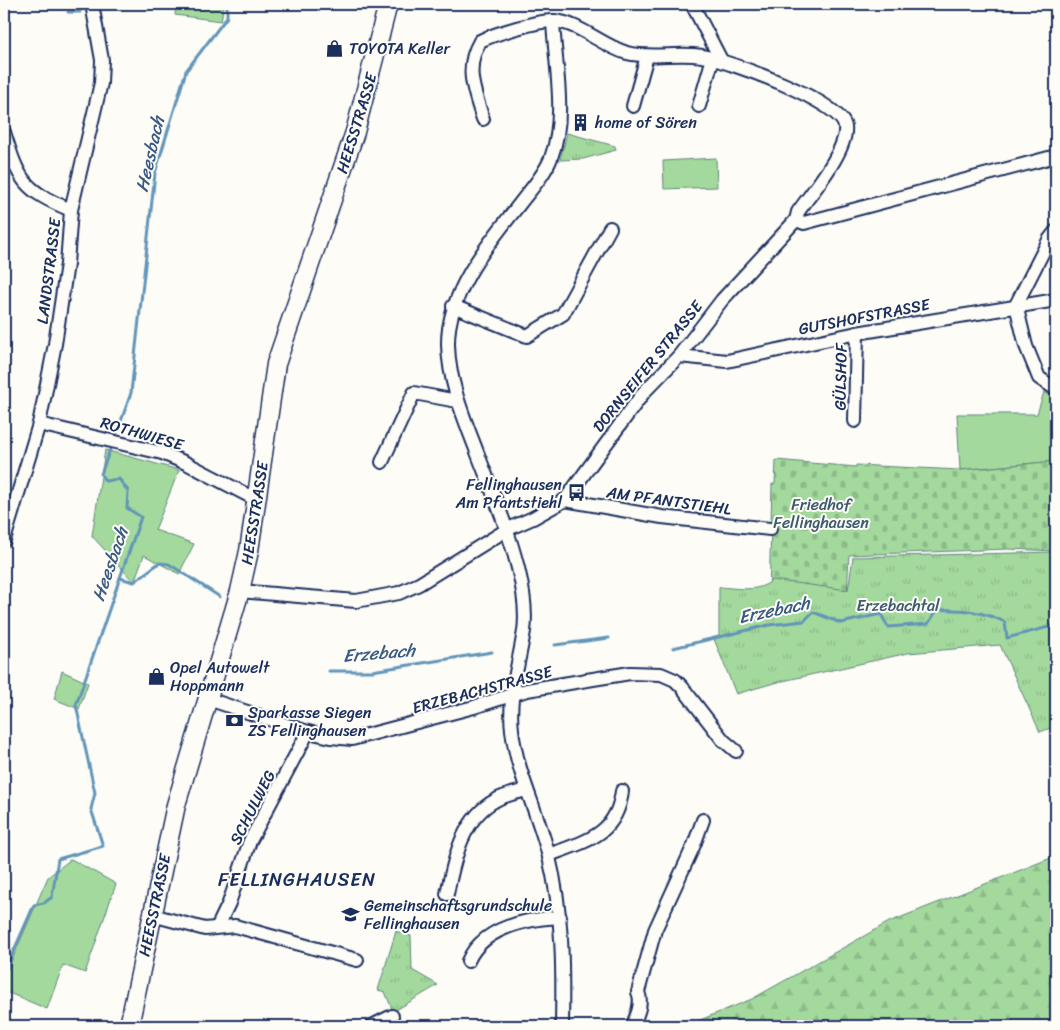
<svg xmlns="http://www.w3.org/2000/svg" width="1060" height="1030" viewBox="0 0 1060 1030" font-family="Sriracha,sans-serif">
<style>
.grass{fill:#a3d99c;stroke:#5f847d}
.forest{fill:url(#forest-firs);stroke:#5f847d}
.cemetery{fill:url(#cemetery-stones);stroke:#5f847d}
.park{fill:url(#park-tufts);stroke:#5f847d}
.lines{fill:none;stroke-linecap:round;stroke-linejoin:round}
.stream{stroke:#6295b8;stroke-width:3}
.street-casing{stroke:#1b2f5e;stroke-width:16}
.secondary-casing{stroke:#1b2f5e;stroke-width:21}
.street{stroke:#fdfcf7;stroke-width:12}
.secondary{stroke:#fdfcf7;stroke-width:18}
.labels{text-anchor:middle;stroke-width:4;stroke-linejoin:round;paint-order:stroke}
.poi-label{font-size:16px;fill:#1b2f5e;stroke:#fdfcf7;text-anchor:start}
.street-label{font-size:16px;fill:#1b2f5e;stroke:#fdfcf7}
.park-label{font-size:16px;fill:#3d5a6e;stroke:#fdfcf7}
.water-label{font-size:18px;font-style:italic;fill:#395a84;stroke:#fdfcf7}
.quarter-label{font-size:19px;letter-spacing:1px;fill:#1b2f5e;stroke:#fdfcf7}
</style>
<defs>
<pattern id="forest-firs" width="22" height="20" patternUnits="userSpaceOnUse" patternTransform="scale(1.25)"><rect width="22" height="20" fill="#a3d99c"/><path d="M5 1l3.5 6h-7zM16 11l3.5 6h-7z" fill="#8cbb89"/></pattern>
<pattern id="cemetery-stones" width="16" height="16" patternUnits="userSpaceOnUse" patternTransform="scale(1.25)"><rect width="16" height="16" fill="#a3d99c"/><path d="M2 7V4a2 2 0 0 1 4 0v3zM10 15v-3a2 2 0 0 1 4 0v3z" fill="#8cbb89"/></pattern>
<pattern id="park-tufts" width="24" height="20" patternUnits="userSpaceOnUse" patternTransform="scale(1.25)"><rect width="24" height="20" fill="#a3d99c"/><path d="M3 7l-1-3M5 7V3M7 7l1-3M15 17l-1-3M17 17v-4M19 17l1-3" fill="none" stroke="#8cbb89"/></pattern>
</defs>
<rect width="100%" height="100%" fill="#fdfcf7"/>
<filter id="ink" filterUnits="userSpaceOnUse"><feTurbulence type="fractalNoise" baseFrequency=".02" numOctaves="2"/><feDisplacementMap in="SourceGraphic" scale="10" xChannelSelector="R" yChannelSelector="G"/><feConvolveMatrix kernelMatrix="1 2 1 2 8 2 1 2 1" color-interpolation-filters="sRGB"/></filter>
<g filter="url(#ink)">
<!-- grass -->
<g class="grass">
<polygon points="176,4 224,4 221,21 175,15"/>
<polygon points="716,158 717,187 664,189 663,161"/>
<polygon points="1044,392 1056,398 1056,461 960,470 957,414 1037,414"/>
<polygon points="105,450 179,470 155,530 194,544 179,574 144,555 134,582 92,536"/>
<polygon points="62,671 88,683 79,709 54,699"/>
<polygon points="71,859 116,884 85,973 63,965 47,1009 9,993 4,996 4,978 48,877"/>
<polygon points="1056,1021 1056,1026 941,1026"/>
</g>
<!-- forest -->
<polygon class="forest" points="1056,856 1056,1021 941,1026 696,1026 695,1022 752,999 889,922"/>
<!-- cemetery -->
<polygon class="cemetery" points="776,460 856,467 856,465 960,470 1056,461 1056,551 1008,549 849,555 847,595 769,598 772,484 775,484"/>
<!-- park -->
<g class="park">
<polygon points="567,133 615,146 616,150 583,159 560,160"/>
<path d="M1056 552V726L1040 732 1000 645 908 653 774 683 736 694 714 639 719 636V587C737 588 759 593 772 580L848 590 853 557Z"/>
<polygon points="396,931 411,936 412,970 438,985 396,1010 392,1009 385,992 378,990"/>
</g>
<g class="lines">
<!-- stream -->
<g class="stream">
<polyline points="53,4 60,8"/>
<polyline points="68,12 80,12"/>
<polyline points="115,438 131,393 155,173 186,71 227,17 227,4"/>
<polyline points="120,578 134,582 159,563 169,564 220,597"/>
<polyline points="555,645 609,638"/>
<path d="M673 648 769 625 804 621 813 612 841 623 881 614 888 627 928 624 937 610C962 609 982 611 1005 622L1007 638 1056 625"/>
<polyline points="329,671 372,671 492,652"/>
<polyline points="4,973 34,905 44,903 52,897 58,859 103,846 91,809 95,793 76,705 141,517 127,508 128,491 119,479 105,481 101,474 112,444"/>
</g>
<defs>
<g id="street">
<polyline points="692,4 721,60"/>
<path d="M553 21C555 66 567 115 551 158 544 176 529 191 518 206 487 245 447 293 448 345 449 383 464 418 477 452 492 491 508 528 518 568 523 588 527 609 524 631 519 664 508 696 512 730 517 775 539 814 549 857 563 913 563 969 562 1026"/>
<polyline points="633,106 647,56"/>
<polyline points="699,106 713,58"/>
<path d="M483 119C474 91 464 68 480 41 494 34 539 20 554 21 580 23 602 46 627 53 652 59 677 52 702 56 728 61 842 101 845 127 848 150 811 193 798 212L796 220"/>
<path d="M4 132C19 181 23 190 71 210"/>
<polyline points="1056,231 1049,240 1016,305 1026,346 1039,378 1056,389"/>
<polyline points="453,306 527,336 563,314 610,228"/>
<polyline points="679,356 727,361 857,333 1056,300"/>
<polyline points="855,421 857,333"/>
<polyline points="39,424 162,453 186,463 257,500"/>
<polyline points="382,462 414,393 457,401"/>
<polyline points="565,500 662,517 770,529"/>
<polyline points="4,540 39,424 55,344 67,264 71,210 101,83 102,60 92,4"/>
<polyline points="240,591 356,601 399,593 419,584 508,529 533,518 565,500 644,392 679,356 722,300 796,220 804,223 1056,156"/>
<polyline points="208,699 308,732 331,737 352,739 474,707 527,690 587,680 630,673 661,674 675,680 682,687 723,740 736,751"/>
<path d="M549 855C586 841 617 835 622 791"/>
<path d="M447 894C454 860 462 818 496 800 505 795 516 793 526 790"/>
<polyline points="152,915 205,929 235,926 357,960"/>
<polyline points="218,926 229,903 250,841 308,732"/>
<path d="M468 961C483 927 526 919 560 917"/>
<polyline points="372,1026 392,1016"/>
<path d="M632 1026C637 1016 643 1003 638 992L655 930 694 845 703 820"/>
</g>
<polyline id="secondary" points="129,1026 176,805 240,591 249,551 276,364 355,132 388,4"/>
</defs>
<!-- street casing -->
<use href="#street" class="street-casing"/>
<!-- secondary casing -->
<use href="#secondary" class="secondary-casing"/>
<!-- street -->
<use href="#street" class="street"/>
<!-- secondary -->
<use href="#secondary" class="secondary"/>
</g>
</g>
<!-- icons -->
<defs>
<symbol id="shop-bare" viewBox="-9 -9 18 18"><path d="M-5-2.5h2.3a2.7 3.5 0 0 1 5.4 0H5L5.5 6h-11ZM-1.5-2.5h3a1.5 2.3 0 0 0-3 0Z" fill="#1b2f5e" stroke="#fdfcf7" stroke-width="2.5" paint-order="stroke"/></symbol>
<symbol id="building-bare" viewBox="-9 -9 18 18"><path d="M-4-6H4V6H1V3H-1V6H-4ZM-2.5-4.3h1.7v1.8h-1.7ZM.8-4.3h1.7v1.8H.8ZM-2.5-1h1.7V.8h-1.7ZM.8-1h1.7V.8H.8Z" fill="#1b2f5e" stroke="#fdfcf7" stroke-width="2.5" paint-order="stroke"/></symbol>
<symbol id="bus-bare" viewBox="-9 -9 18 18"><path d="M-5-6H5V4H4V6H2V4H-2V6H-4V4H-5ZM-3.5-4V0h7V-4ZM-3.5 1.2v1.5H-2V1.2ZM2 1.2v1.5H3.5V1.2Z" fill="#1b2f5e" stroke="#fdfcf7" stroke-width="2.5" paint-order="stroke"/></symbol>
<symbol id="bank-bare" viewBox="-9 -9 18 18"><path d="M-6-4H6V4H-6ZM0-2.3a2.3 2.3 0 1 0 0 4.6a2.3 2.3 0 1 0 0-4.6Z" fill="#1b2f5e" stroke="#fdfcf7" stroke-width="2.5" paint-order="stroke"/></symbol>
<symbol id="school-bare" viewBox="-9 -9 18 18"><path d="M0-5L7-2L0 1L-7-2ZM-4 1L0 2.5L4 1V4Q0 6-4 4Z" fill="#1b2f5e" stroke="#fdfcf7" stroke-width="2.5" paint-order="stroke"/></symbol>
</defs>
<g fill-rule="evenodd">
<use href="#shop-bare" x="322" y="36" width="25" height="25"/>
<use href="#building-bare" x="568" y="110" width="25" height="25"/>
<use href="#bus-bare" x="564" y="480" width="25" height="25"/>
<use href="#shop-bare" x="144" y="664" width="25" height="25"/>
<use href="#bank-bare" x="222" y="708" width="25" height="25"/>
<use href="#school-bare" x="338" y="902" width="25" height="25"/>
</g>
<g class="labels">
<!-- poi labels -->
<g class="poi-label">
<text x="349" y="54">TOYOTA Keller</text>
<text x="595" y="128">home of Sören</text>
<text x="562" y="490" text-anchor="end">Fellinghausen<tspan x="562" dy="18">Am Pfantstiehl</tspan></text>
<text x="170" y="673">Opel Autowelt<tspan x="170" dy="18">Hoppmann</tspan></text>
<text x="248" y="718">Sparkasse Siegen<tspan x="248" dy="18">ZS Fellinghausen</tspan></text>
<text x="364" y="911">Gemeinschaftsgrundschule<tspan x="364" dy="18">Fellinghausen</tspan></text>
</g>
<!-- street labels -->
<g class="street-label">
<text transform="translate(356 123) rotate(-73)" y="6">HEESSTRASSE</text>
<text transform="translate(48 271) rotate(-83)" y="6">LANDSTRASSE</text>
<text transform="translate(864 316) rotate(-11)" y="6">GUTSHOFSTRASSE</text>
<text transform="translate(647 366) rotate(-51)" y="6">DORNSEIFER STRASSE</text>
<text transform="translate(840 377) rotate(-89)" y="6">GÜLSHOF</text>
<text transform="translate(142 433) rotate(16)" y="6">ROTHWIESE</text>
<text transform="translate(669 500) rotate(8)" y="6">AM PFANTSTIEHL</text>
<text transform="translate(254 513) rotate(-81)" y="6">HEESSTRASSE</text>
<text transform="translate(482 689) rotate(-15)" y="6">ERZEBACHSTRASSE</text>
<text transform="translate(252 807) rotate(-63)" y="6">SCHULWEG</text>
<text transform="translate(154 905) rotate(-78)" y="6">HEESSTRASSE</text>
</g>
<!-- park labels -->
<g class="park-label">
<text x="821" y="510">Friedhof<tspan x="821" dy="18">Fellinghausen</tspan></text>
<text x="898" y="611">Erzebachtal</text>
</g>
<!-- water labels -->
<g class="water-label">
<text transform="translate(150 154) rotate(-77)" y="6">Heesbach</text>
<text transform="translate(110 564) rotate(-71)" y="6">Heesbach</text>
<text transform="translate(774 610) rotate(-12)" y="6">Erzebach</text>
<text transform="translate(379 653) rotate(-5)" y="6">Erzebach</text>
</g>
<!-- quarter labels -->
<g class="quarter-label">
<text x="297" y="886">FELLINGHAUSEN</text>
</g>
</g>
<!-- margin -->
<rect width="1060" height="1030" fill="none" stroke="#fdfcf7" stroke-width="20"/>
<rect x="10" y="10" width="1040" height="1010" fill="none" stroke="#1b2f5e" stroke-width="2" filter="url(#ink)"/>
</svg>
